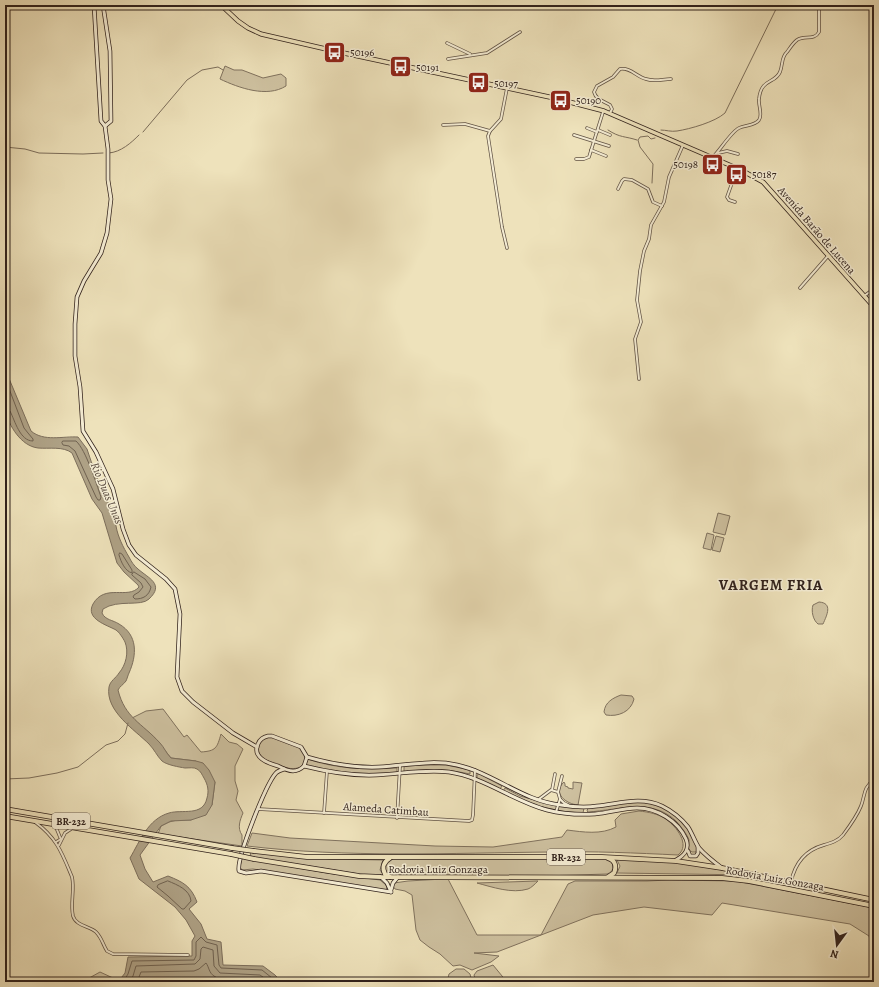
<svg xmlns="http://www.w3.org/2000/svg" width="879" height="987" viewBox="0 0 879 987" font-family="Alegreya,serif">
<style>
.green{fill:#cec1a0;stroke:#80725e}
.water{fill:#aea185;stroke:#7c6e5b}
.lines{fill:none;stroke-linecap:round;stroke-linejoin:round}
.shore{stroke:#706250;stroke-width:1}
.stream{stroke:#7c6e5b;stroke-width:1}
.street-casing{stroke:#605244;stroke-width:3.5}
.secondary-casing{stroke:#31221c;stroke-width:4.5}
.primary-casing{stroke:#31221c;stroke-width:5}
.highway-casing{stroke:#31221c;stroke-width:5.5}
.street{stroke:#f4ecd3;stroke-width:2}
.secondary{stroke:#f4ecd3;stroke-width:3}
.primary{stroke:#eee2bb;stroke-width:3.5}
.highway{stroke:#eee2bb;stroke-width:4}
.highway-bridge-casing{stroke:#31221c;stroke-width:5.5;stroke-linecap:butt}
.highway-bridge{stroke:#eee2bb;stroke-width:4}
.labels{text-anchor:middle;stroke-width:3;stroke-linejoin:round;paint-order:stroke}
.shield{fill:#f4ecd3;stroke:#6c5f53;stroke-width:1}
.shield-label{font-size:10px;font-weight:bold;fill:#31221c}
.poi-label{font-size:11px;fill:#31221c;stroke:#f4ecd3;text-anchor:start}
.street-label{font-size:11px;fill:#31221c;stroke:#f4ecd3}
.water-label{font-size:12px;font-style:italic;fill:#5d4e41;stroke:#f4ecd3}
.district-label{font-size:15px;font-weight:bold;letter-spacing:1px;fill:#31221c;stroke:#f4ecd3}
</style>
<rect width="100%" height="100%" fill="#eee2bb"/>
<filter id="stains"><feTurbulence type="fractalNoise" baseFrequency=".005" numOctaves="4"/><feColorMatrix values="0 0 0 0 .2 0 0 0 0 .09 0 0 0 0 .02 0 0 0 .5 -.17"/></filter>
<radialGradient id="worn" r=".72"><stop offset=".6" stop-color="#630" stop-opacity="0"/><stop offset="1" stop-color="#630" stop-opacity=".3"/></radialGradient>
<!-- green -->
<g class="green">
<path d="M225 66 234 70H242L263 78 281 74 286 78V86C267 98 239 88 220 79Z"/>
<polygon points="718,513 730,516 725,535 713,532"/>
<polygon points="707,533 714,535 711,550 703,548"/>
<polygon points="716,536 724,538 720,552 712,550"/>
<path d="M819 602C833 603 827 615 823 624H818C813 620 811 611 813 605Z"/>
<path d="M621 695 632 696 634 699C631 712 618 717 606 715L604 712C605 702 613 698 621 695Z"/>
<path d="M163 709 184 737 187 735 201 752C216 751 217 748 221 734L229 742 237 744 243 749 235 766V781L238 791 236 800 243 813C240 820 237 828 242 835V846L158 834 161 826 169 822 177 820H191L212 805 215 782 196 761 171 758 155 738 132 718 146 711Z"/>
<path d="M267 737C279 738 294 744 304 751L305 759 303 766C290 773 276 764 264 759 255 752 257 742 267 737Z"/>
<path d="M307 759C338 769 364 770 397 768V773C366 774 335 774 305 765Z"/>
<path d="M423 765H446L470 770V774C445 769 430 768 404 772V767L406 766Z"/>
<polygon points="479,774 502,786 500,789 477,778 477,775"/>
<path d="M564 782 565 784V786L568 787V788L573 789V782L582 783 578 805C566 804 552 793 564 782Z"/>
<polygon points="505,788 520,796 557,806 556,810 534,805 503,791"/>
<path d="M627 802C634 802 642 802 649 803 667 805 682 819 691 834 694 840 699 845 696 852H692L689 850C688 846 689 843 689 840 687 834 681 827 677 822 652 797 619 810 588 812L587 811 588 808Z"/>
<polygon points="559,806 584,808 583,813 558,811"/>
<path d="M639 811C649 812 658 814 666 819 676 826 691 845 678 855 636 853 593 851 551 852 450 853 348 858 247 846L252 833 290 838 435 846 493 847 562 837 567 830C583 832 601 835 616 827L615 820 621 814Z"/>
<polygon points="250,851 330,859 383,860 380,870 385,877 359,874 251,857"/>
<path d="M396 857 606 858 611 860C614 866 614 872 607 874L448 879 477 935H541L568 884 575 881H647L669 880 736 881 874 908V954L869 936 850 924 722 903 712 915 644 907 593 915 497 952 474 953 499 956 491 962 472 970 460 965 453 966 440 954 429 947 420 940 416 930 412 895 405 891 395 889 393 886 394 883 408 881 443 879 393 877 385 874C384 862 385 862 396 857Z"/>
<polygon points="242,858 327,873 380,880 386,885 387,888 385,890 253,869 242,870 240,867"/>
<polygon points="616,858 676,862 751,875 617,873 620,866"/>
<path d="M538 881C535 884 531 888 528 889 512 894 492 887 477 883Z"/>
<polygon points="493,965 507,982 476,982 474,975 477,971"/>
<polygon points="456,969 464,969 470,974 472,982 447,982 449,974"/>
<polygon points="100,972 113,978 110,982 82,982"/>
</g>
<!-- water -->
<path class="water" d="M5 369 31 431C44 442 63 436 78 437L87 449C92 465 99 482 105 498 108 502 111 507 113 511 115 516 115 521 116 526 118 537 123 547 129 557 131 561 134 566 138 569 148 578 165 584 149 599 141 607 118 599 103 609L102 613C105 620 113 620 119 624 138 635 137 655 129 673 128 675 127 679 126 681 123 685 120 686 118 690 125 718 142 723 160 743 164 747 166 753 171 758L196 761 203 763 209 770 215 782 212 805 206 815 191 820 171 821 161 826 140 855 145 869 153 882 168 876C183 882 191 886 197 902L189 909 201 924 207 939 221 942 223 965 263 966 275 975 282 982H118L125 973 128 957 192 956V941L195 936 186 920 175 907 139 879 130 858C140 841 148 819 169 813 182 809 203 817 207 798 209 791 208 785 204 778 202 775 201 771 197 769 194 767 189 768 185 768 179 767 167 765 162 761 157 756 154 749 149 744 135 730 105 711 109 687 110 681 116 678 119 673 126 665 129 652 125 642 123 638 119 632 116 630 107 625 85 619 93 604 105 583 128 600 139 587L138 585 124 572 117 563 102 513 92 499 72 453C63 446 49 449 38 448 21 446 9 426 5 410 3 400 5 380 5 369Z"/>
<g class="lines">
<!-- shore -->
<g class="shore">
<path d="M5 378 24 428 28 433 33 439V441C20 441 15 421 10 411L5 410"/>
<path d="M63 441H76C86 450 96 483 101 497L100 500H98L96 497 75 451 69 446 63 445 62 443Z"/>
<path d="M120 553 122 554 132 570V573C125 571 121 562 119 555Z"/>
<path d="M134 572 145 579 151 587C149 596 143 599 135 599L133 597 134 595 139 592 143 587 141 583 132 575Z"/>
<path d="M168 881C178 885 190 890 191 901L184 909H182L168 896 157 887 158 885Z"/>
<polyline points="123,982 128,974 132,961 194,960 196,956 196,942 201,937 206,942 217,945 219,965 221,968 262,970 277,982"/>
<polyline points="129,982 133,976 136,966 195,964 200,959 201,949 203,947 213,950 214,966 220,973 260,975 270,982"/>
<path d="M137 982 141 972 194 971 199 969 206 963C209 967 209 973 214 976 224 985 246 978 258 982"/>
</g>
<!-- stream -->
<g class="stream">
<path d="M608 130C620 138 625 136 637 140"/>
<path d="M661 130C666 130 671 132 677 131 690 129 715 122 725 113L778 5"/>
<polyline points="143,132 187,80 202,70 218,67 223,70"/>
<polyline points="5,147 25,149 39,153 83,154 103,153"/>
<path d="M109 153C121 152 131 143 139 135"/>
<polyline points="652,183 653,164 640,147 638,140 640,137 648,136 651,139 655,138"/>
<polyline points="5,779 29,778 57,773 78,767 106,745 118,741 125,734 128,723"/>
</g>
<defs>
<g id="street">
<polyline points="849,5 854,6"/>
<polyline points="447,43 470,54"/>
<polyline points="448,59 487,53 520,32"/>
<polyline points="507,88 501,119 490,131 488,136 502,227 507,248"/>
<path d="M610 113 612 109 610 105C604 101 596 100 594 92L597 86 613 77 620 69C630 67 637 77 646 79 654 82 663 79 671 79"/>
<polyline points="443,125 465,124 490,131"/>
<polyline points="587,128 597,132"/>
<polyline points="598,130 610,135"/>
<polyline points="574,135 609,146"/>
<polyline points="591,150 606,156"/>
<polyline points="718,153 727,151 738,154"/>
<path d="M713 157C720 150 732 131 739 128 745 125 755 126 759 120 763 115 758 105 759 99 761 78 775 84 780 72 783 65 781 57 787 52 790 48 793 43 797 40 805 35 814 41 819 32V5"/>
<polyline points="576,159 584,159 589,157 603,112"/>
<polyline points="618,189 622,181 624,179 632,180 648,189 653,202 662,206"/>
<polyline points="735,202 729,200 727,197 737,169"/>
<polyline points="800,288 828,256"/>
<polyline points="864,296 874,289"/>
<polyline points="639,379 635,339 641,322 637,300 640,271 644,251 649,239 651,225 664,202 669,177 683,145"/>
<polyline points="552,790 555,774"/>
<polyline points="558,792 562,776"/>
<polyline points="539,799 551,790 558,792 560,799 556,812"/>
<polyline points="560,799 564,803 568,805"/>
<polyline points="258,809 469,821 472,820 473,815 475,770"/>
<polyline points="324,813 327,771"/>
<polyline points="397,818 400,766"/>
<path d="M35 822C57 838 62 853 72 877 75 890 70 903 73 916 76 926 89 926 96 932 102 938 103 945 107 951L113 954 188 955"/>
<path d="M55 826C58 830 58 834 61 839L56 842"/>
<polyline points="59,845 65,833 71,829"/>
<path d="M791 882C795 863 806 850 824 845 831 843 838 841 843 835 849 827 857 816 861 806 865 796 863 787 874 780"/>
</g>
<g id="secondary">
<polyline points="94,5 101,121 105,126 108,149 108,180 111,199 107,233 101,253 84,281 77,297 75,324 75,356 80,387 83,431 96,452 113,489 123,529 129,545 136,555 166,579 175,589 180,614 177,677 182,691 193,702 233,733 257,747"/>
<polyline points="103,5 110,51 111,121 105,126"/>
<path d="M268 736H272L301 747 307 757 304 766C301 769 297 771 293 771 288 771 282 768 278 766 267 763 252 757 258 744 260 739 263 737 268 736Z"/>
<path d="M307 757C331 764 354 768 379 767 405 766 431 759 457 765 494 773 522 801 561 805 573 807 585 808 597 806 619 804 640 796 662 806 672 811 681 818 688 827 692 833 695 842 699 848 706 856 714 862 722 868"/>
<path d="M304 766C328 772 352 776 376 775 400 774 425 769 449 772 484 777 513 801 547 810 563 814 579 815 595 814 609 813 623 808 637 808 657 808 678 821 686 839 690 849 685 855 676 860"/>
<path d="M284 769C281 770 278 771 276 773 266 784 236 859 239 871L246 873 261 871 391 892"/>
<polyline points="688,851 690,856 696,856 698,853 698,847"/>
<polyline points="381,877 387,883 391,892"/>
<polyline points="391,890 393,883 398,877"/>
</g>
<polyline id="primary" points="221,5 238,21 248,28 261,34 339,52 554,98 604,111 741,170 763,182 874,307"/>
<g id="highway">
<polyline points="5,809 232,848"/>
<polyline points="5,816 231,854"/>
<polyline points="254,851 307,857 602,857 676,861 722,868 874,900"/>
<path d="M390 858C383 862 382 868 385 874L390 877"/>
<path d="M608 858C615 860 617 866 614 873L608 877"/>
<polyline points="254,859 359,876 381,877 722,878 749,881 874,906"/>
</g>
</defs>
<!-- street casing -->
<use href="#street" class="street-casing"/>
<!-- secondary casing -->
<use href="#secondary" class="secondary-casing"/>
<!-- primary casing -->
<use href="#primary" class="primary-casing"/>
<!-- highway casing -->
<use href="#highway" class="highway-casing"/>
<!-- street -->
<use href="#street" class="street"/>
<!-- secondary -->
<use href="#secondary" class="secondary"/>
<!-- primary -->
<use href="#primary" class="primary"/>
<!-- highway -->
<use href="#highway" class="highway"/>
<defs>
<g id="highway-bridge">
<polyline points="232,848 254,851"/>
<polyline points="231,854 254,859"/>
</g>
</defs>
<!-- highway-bridge casing -->
<use href="#highway-bridge" class="highway-bridge-casing"/>
<!-- highway-bridge -->
<use href="#highway-bridge" class="highway-bridge"/>
</g>
<!-- icons -->
<defs>
<symbol id="bus-square" viewBox="-11 -11 22 22"><rect x="-9" y="-9" width="18" height="18" rx="4" fill="#8f2418" stroke="#f4ecd3"/><path d="M-5-6H5V4H4V6H2V4H-2V6H-4V4H-5ZM-3.5-4V0h7V-4ZM-3.5 1.2v1.5H-2V1.2ZM2 1.2v1.5H3.5V1.2Z" fill="#fff"/></symbol>
</defs>
<g fill-rule="evenodd">
<use href="#bus-square" x="322" y="40" width="25" height="25"/>
<use href="#bus-square" x="388" y="54" width="25" height="25"/>
<use href="#bus-square" x="466" y="70" width="25" height="25"/>
<use href="#bus-square" x="548" y="88" width="25" height="25"/>
<use href="#bus-square" x="700" y="152" width="25" height="25"/>
<use href="#bus-square" x="724" y="162" width="25" height="25"/>
</g>
<g class="labels">
<!-- shield labels -->
<g class="shield">
<rect x="52" y="813" width="38" height="16" rx="3"/>
<rect x="547" y="849" width="38" height="16" rx="3"/>
</g>
<g class="shield-label">
<text x="71" y="825">BR-232</text>
<text x="566" y="861">BR-232</text>
</g>
<!-- poi labels -->
<g class="poi-label">
<text x="350" y="56">50196</text>
<text x="416" y="71">50191</text>
<text x="494" y="87">50197</text>
<text x="576" y="104">50190</text>
<text x="698" y="168" text-anchor="end">50198</text>
<text x="752" y="178">50187</text>
</g>
<!-- street labels -->
<g class="street-label">
<text transform="translate(817 230) rotate(49)" y="4">Avenida Barão de Lucena</text>
<text transform="translate(386 809) rotate(4)" y="4">Alameda Catimbau</text>
<text x="438" y="873">Rodovia Luiz Gonzaga</text>
<text transform="translate(775 878) rotate(10)" y="4">Rodovia Luiz Gonzaga</text>
</g>
<!-- water labels -->
<g class="water-label">
<text transform="translate(107 493) rotate(67)" y="4">Rio Duas Unas</text>
</g>
<!-- district labels -->
<g class="district-label">
<text x="771" y="590">VARGEM FRIA</text>
</g>
</g>
<!-- margin -->
<rect width="879" height="987" fill="none" stroke="#eee2bb" stroke-width="20"/>
<rect x="6" y="6" width="867" height="975" fill="none" stroke="#31221c" stroke-width="2"/>
<rect x="10" y="10" width="859" height="967" fill="none" stroke="#31221c"/>
<!-- north arrow -->
<g transform="translate(837 945) rotate(195)" stroke="#f4ecd3" stroke-width="3" paint-order="stroke">
<path d="M0-3L7 15L0 10L-7 15Z" fill="#31221c"/>
<text y="-6" font-size="11" font-weight="bold" text-anchor="middle" fill="#31221c">N</text>
</g>
<rect width="100%" height="100%" filter="url(#stains)"/>
<rect width="100%" height="100%" fill="url(#worn)"/>
</svg>
